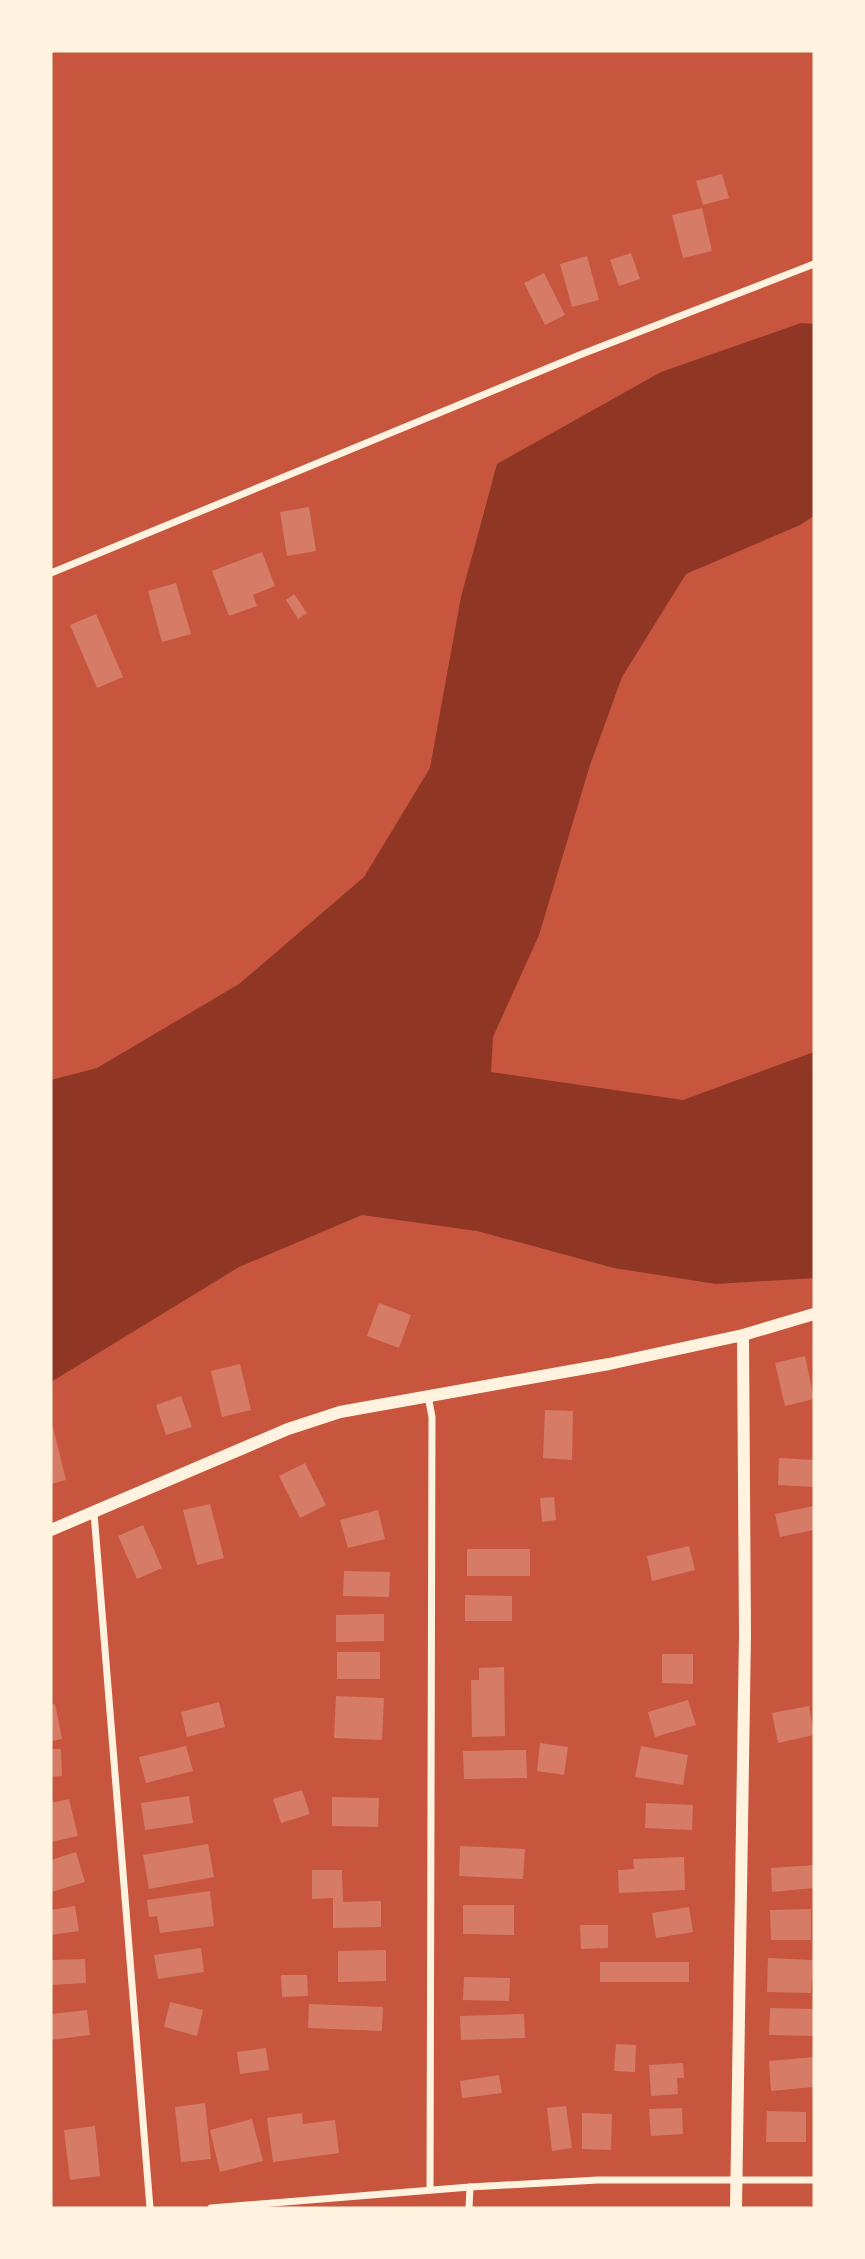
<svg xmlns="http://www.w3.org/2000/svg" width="865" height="2259" viewBox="0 0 865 2259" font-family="Overpass,sans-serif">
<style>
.water{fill:#8f3625}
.building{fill:#d67c66}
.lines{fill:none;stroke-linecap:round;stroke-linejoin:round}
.minor{stroke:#fff3e0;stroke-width:7}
.tertiary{stroke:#fff3e0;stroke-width:12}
</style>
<rect width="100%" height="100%" fill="#c8553d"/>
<!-- water -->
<polygon class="water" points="801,323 814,324 814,516 800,525 686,574 622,677 590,765 539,935 493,1037 491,1072 683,1100 814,1052 814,1278 716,1284 614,1268 477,1231 362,1215 239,1267 51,1382 51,1080 97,1068 239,984 364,877 430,768 461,597 497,464 661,372"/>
<!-- building -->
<g class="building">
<polygon points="722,174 729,198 703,205 696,181"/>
<polygon points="702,208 712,251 683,258 672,215"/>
<polygon points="631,253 640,279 619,286 610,260"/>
<polygon points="587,256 599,300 572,307 560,264"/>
<polygon points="544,273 565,315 545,325 524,283"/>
<polygon points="309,507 316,551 287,556 280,512"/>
<polygon points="262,552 275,586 253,595 257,606 229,616 212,571"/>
<polygon points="176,583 191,634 162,642 148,591"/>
<polygon points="294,594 307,613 298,619 286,600"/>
<polygon points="96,614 123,677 97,688 70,625"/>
<polygon points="379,1303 411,1315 399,1348 367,1336"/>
<polygon points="805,1356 814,1399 785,1406 775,1363"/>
<polygon points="240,1364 251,1410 222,1417 211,1371"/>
<polygon points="181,1396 192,1427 166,1435 156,1405"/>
<polygon points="545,1410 573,1411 572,1460 543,1458"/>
<polygon points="53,1427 66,1480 51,1484 51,1428"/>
<polygon points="779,1458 814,1460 814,1487 778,1485"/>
<polygon points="305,1463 326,1505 300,1518 279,1476"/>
<polygon points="554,1497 556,1520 542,1522 540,1498"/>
<polygon points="210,1504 224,1558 197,1565 183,1510"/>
<polygon points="814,1506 814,1530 780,1537 775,1514"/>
<polygon points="378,1510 385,1539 348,1548 340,1520"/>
<polygon points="143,1525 162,1568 137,1579 118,1536"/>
<polygon points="689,1546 695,1570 652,1581 647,1556"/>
<rect x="467" y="1549" width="63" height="27"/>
<polygon points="344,1571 390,1572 389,1597 343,1596"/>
<polygon points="465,1595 512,1596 512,1621 465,1621"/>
<polygon points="384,1614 384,1641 336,1642 336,1615"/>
<rect x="337" y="1652" width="43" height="27"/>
<polygon points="662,1654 693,1654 693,1684 662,1683"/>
<polygon points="504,1667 505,1736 472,1737 471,1680 479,1680 479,1668"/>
<polygon points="336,1696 384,1698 382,1740 334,1738"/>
<polygon points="688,1700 696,1725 655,1737 648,1712"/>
<polygon points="219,1702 225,1727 187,1737 181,1712"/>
<polygon points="55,1704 62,1739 51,1741 51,1705"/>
<polygon points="809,1706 814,1735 778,1743 772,1713"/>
<polygon points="540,1743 568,1747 564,1775 537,1771"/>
<polygon points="186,1746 193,1771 146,1783 139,1757"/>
<polygon points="641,1746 688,1755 683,1785 635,1777"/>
<polygon points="51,1749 61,1749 62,1776 51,1777"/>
<polygon points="526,1750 527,1778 464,1779 463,1751"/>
<polygon points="302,1790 310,1814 281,1823 273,1799"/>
<polygon points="189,1796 193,1823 145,1830 141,1803"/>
<polygon points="332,1797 379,1798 378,1827 332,1826"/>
<polygon points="69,1799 78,1836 51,1842 51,1803"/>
<polygon points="646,1803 693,1805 692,1830 645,1828"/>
<polygon points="208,1844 214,1877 149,1889 143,1855"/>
<polygon points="460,1846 525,1849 523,1879 459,1876"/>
<polygon points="76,1852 85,1882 51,1892 51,1860"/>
<polygon points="684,1857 685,1890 619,1893 618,1870 634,1869 633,1859"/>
<polygon points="814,1865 814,1888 772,1892 771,1868"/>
<polygon points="312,1870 342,1870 343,1902 381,1901 381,1927 333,1928 333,1898 312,1899"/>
<polygon points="210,1891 214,1926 160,1933 157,1916 149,1917 147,1900"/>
<polygon points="463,1905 514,1905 514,1935 463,1934"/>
<polygon points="75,1906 79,1931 51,1935 51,1910"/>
<polygon points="689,1907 693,1932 656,1938 652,1913"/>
<polygon points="811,1909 811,1940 771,1940 770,1910"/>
<polygon points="580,1925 608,1925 608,1948 581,1949"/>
<polygon points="201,1948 204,1972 158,1979 154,1955"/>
<polygon points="386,1950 386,1981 338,1982 338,1951"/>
<polygon points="768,1958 813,1960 811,1993 767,1992"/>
<polygon points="85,1959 86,1983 51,1985 51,1960"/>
<rect x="600" y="1962" width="89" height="20"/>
<polygon points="281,1975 307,1975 308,1996 282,1997"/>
<polygon points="464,1977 510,1978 509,2001 463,2000"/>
<polygon points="170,2002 203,2010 197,2036 164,2027"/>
<polygon points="309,2004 383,2007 382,2031 308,2028"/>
<polygon points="770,2008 814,2009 814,2036 769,2035"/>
<polygon points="87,2010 90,2035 51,2040 51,2014"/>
<polygon points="524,2014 525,2038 461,2040 460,2016"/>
<polygon points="616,2044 636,2045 635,2072 614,2071"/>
<polygon points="266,2048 269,2070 240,2074 237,2052"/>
<polygon points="814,2057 814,2087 771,2091 769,2061"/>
<polygon points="683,2063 684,2078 677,2078 678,2094 651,2096 649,2065"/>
<polygon points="499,2075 502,2093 462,2098 460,2081"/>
<polygon points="205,2103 211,2159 181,2162 175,2107"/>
<polygon points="566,2106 572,2148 552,2151 547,2108"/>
<polygon points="682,2108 683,2134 651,2136 649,2109"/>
<polygon points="767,2111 806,2112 806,2142 766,2142"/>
<polygon points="302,2113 303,2124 335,2120 339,2153 273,2162 267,2118"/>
<polygon points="582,2113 612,2114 611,2150 582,2149"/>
<polygon points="252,2119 263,2161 220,2172 210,2130"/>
<polygon points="95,2126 100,2176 70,2180 64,2130"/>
</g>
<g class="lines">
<!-- minor -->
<g class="minor">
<polyline points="51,573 582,354 814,264"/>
<polyline points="428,1396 432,1417 430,2190"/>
<polyline points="94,1513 150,2208"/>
<polyline points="211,2208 470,2187 598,2180 814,2180"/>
<polyline points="469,2208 470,2187"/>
</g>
<!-- tertiary -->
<g class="tertiary">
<polyline points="51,1530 288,1429 340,1412 609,1364 743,1335 814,1314"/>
<polyline points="736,2208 745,1635 743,1335"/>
</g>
</g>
<!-- border -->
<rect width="865" height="2259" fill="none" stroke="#fff3e0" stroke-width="105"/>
</svg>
